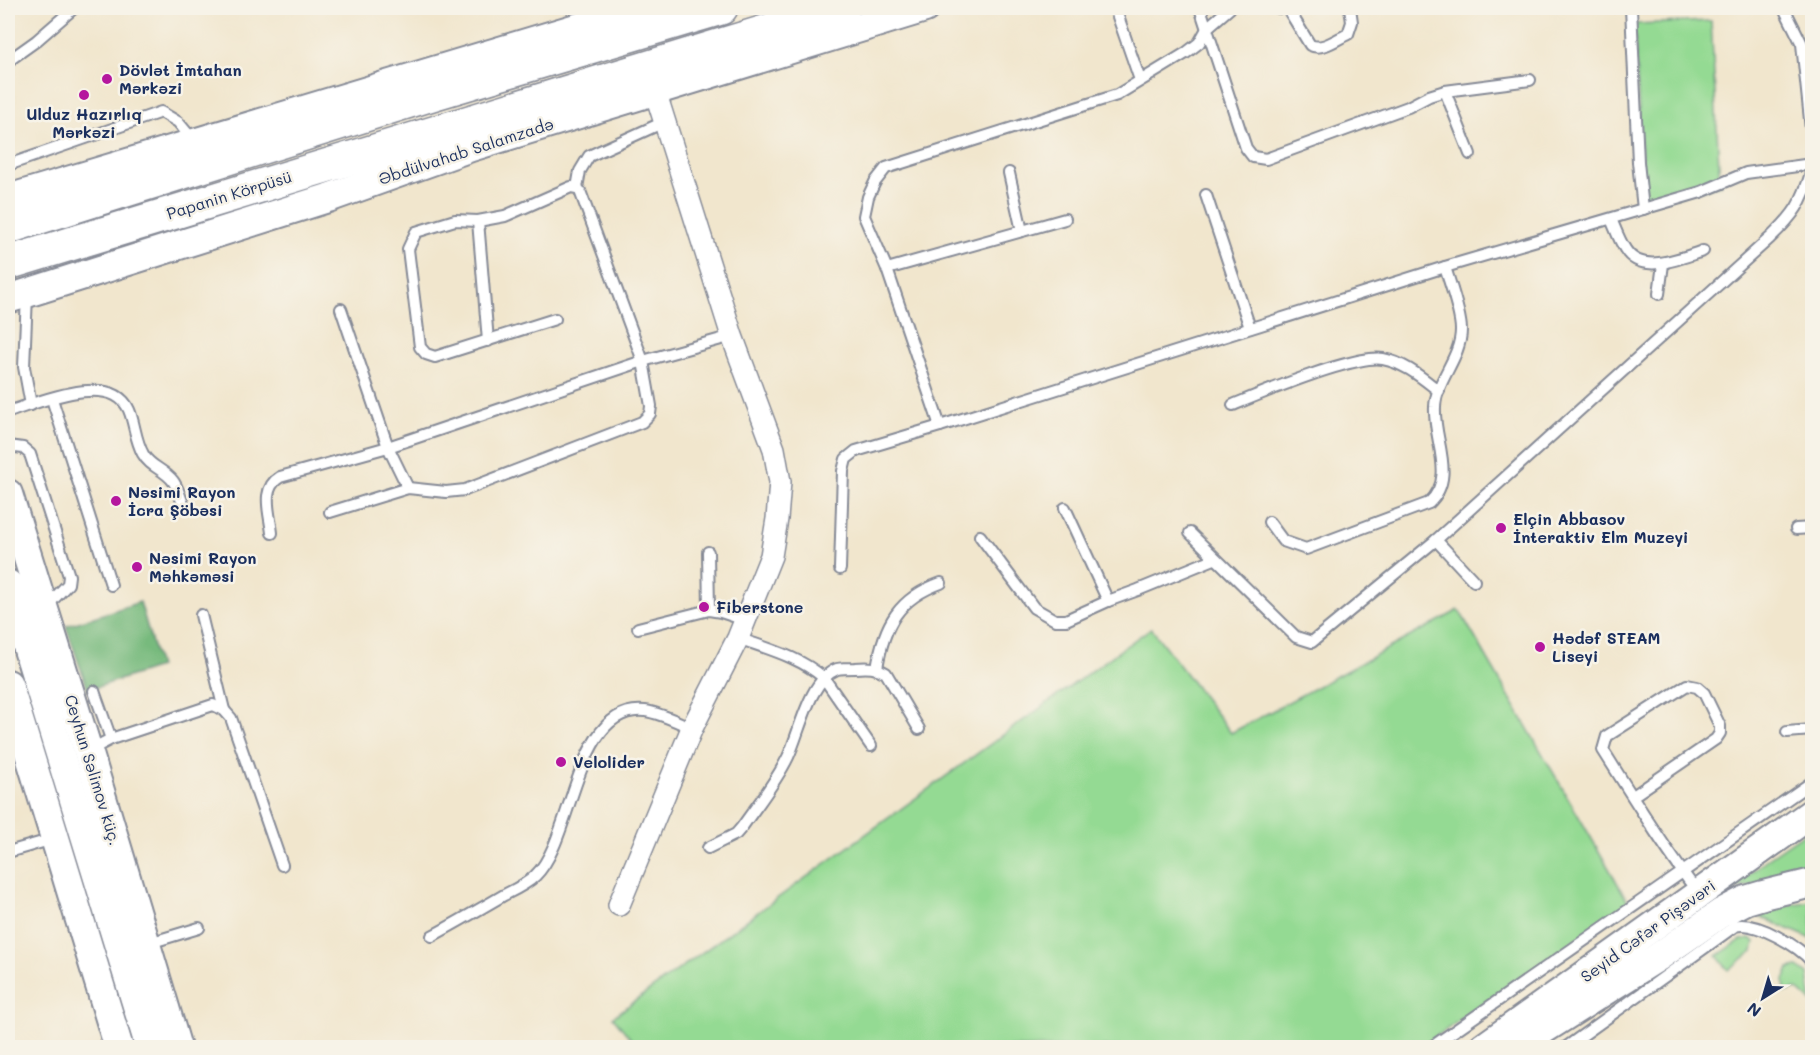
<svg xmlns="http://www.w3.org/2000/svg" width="1820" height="1055" viewBox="0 0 1820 1055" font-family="Mali,sans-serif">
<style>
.green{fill:#94da93;stroke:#588478;stroke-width:1.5}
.forest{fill:#77ba7d;stroke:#49746e;stroke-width:1.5}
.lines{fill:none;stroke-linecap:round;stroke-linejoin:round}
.lane-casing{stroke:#868a96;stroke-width:14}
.street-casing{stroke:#868a96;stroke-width:24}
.secondary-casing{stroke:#868a96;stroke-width:32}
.primary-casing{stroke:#868a96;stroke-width:36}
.lane{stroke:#fff;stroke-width:10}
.street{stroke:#fff;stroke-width:21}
.secondary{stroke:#fff;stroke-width:28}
.primary{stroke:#fff;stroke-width:33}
.poi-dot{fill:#b5179e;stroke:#f7f3e8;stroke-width:2}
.labels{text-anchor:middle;stroke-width:5;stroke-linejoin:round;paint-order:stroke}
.poi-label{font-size:16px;font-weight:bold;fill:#1b2f5e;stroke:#f7f3e8;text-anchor:start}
.street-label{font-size:16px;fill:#1b2f5e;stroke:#f7f3e8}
</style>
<rect width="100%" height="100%" fill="#f7f3e8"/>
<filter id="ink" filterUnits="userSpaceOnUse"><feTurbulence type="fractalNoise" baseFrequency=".0167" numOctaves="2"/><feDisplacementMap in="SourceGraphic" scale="12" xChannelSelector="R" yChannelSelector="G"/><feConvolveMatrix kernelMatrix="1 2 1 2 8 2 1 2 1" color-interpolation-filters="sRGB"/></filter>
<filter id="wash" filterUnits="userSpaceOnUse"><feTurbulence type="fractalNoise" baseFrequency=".008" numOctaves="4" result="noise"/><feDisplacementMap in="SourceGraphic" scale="24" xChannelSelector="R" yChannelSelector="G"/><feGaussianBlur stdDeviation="1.35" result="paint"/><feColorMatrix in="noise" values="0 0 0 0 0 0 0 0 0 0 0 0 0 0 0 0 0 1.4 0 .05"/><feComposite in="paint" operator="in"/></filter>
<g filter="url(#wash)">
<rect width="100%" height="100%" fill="#f1e6cd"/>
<!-- green -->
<g class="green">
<polygon points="1711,21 1720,185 1644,205 1634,24"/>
<polygon points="1459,610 1629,903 1421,1047 638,1048 613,1017 1151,628 1231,733"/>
<polygon points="1812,828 1812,872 1730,890 1767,859"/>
<polygon points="1812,901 1812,939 1749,912"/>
<polygon points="1751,938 1755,942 1753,951 1728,970 1717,956 1741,940"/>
<polygon points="1798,967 1808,974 1812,1002 1797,989 1785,992 1784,980 1789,969"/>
</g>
<!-- forest -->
<polygon class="forest" points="140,602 159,667 88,690 66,626"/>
</g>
<g filter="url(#ink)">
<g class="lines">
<defs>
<g id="lane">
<polyline points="1115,8 1140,80"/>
<polyline points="1200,8 1246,148 1253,157 1266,159 1408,107 1429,96 1445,91 1530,80"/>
<polyline points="1230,8 1208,27 1199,43 1186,53 1117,95 886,168 875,182 868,197 864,216 887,269 940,426 1445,267 1701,192 1746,173 1812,164"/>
<polyline points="1279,8 1302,8"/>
<polyline points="1631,8 1638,162 1643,209"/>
<polyline points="1784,8 1802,44 1812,139"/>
<path d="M1288 9 1310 45C1322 51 1337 39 1348 34L1352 22 1350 8"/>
<polyline points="8,61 36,41 74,8"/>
<polyline points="1445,91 1470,154"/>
<polyline points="8,165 161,112 178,122 193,140"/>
<polyline points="1009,173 1022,231"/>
<polyline points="577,188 580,171 589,156 664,122"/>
<polyline points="1206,195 1250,328"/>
<path d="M1611 219C1615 228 1619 240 1625 249 1641 276 1680 258 1703 251"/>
<polyline points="478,221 488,341"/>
<polyline points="887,269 1065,219"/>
<polyline points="1659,294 1663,264"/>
<polyline points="27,295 24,367 31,405"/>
<polyline points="341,309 388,447 643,361 732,336"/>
<polyline points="52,399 111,585"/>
<path d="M1233 405C1262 393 1355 354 1383 359 1405 363 1422 378 1439 391"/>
<path d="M8 412C37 403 112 370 129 410 135 424 135 440 143 454 150 467 164 469 173 481 178 487 180 498 184 506"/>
<polyline points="8,446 23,448 30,454 69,576 68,584 46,607"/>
<polyline points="1065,508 1108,601"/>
<polyline points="330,512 408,488 446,492 465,490 642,422 650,414 651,406 643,361 580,191 577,188 571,187 505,216 478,221 455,220 416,232 408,249 420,347 426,354 435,357 555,319"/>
<path d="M1269 522 1283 541 1306 549 1429 503C1457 477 1433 440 1435 407 1436 380 1461 358 1461 330 1461 313 1450 284 1445 267"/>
<polyline points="1796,529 1812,528"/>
<path d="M272 533C270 513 260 489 280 477L388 447 408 488"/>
<path d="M1190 533 1296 637 1312 642 1436 540 1770 238C1795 214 1802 203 1812 170"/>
<polyline points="980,536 1034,608 1055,620 1066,620 1108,601 1138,590 1214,559"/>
<polyline points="1436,540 1474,581"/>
<polyline points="708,552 709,610"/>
<polyline points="840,569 843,471 846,459 856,451 940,426"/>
<polyline points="201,615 224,710"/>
<polyline points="638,628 709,610 721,612 745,620"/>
<path d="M738 638C768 649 800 657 824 678L871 746"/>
<path d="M877 668C884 624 899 598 941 583"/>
<polyline points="94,691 111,739"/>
<polyline points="1787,732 1812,730"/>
<polyline points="88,751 111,739 213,705 224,710 231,718 282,865"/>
<path d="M1633 796 1716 739 1720 733V726L1704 693 1697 687 1687 685 1607 736 1603 750C1634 799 1664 848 1699 894"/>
<path d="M708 848 736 834 742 827C758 804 776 782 788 757 800 732 809 680 837 669 842 668 850 668 855 668 868 667 876 667 886 673L919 729"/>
<polyline points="8,852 53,839"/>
<path d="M432 936C456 923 480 909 504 895 514 890 527 884 535 876 574 840 575 703 645 711 660 713 678 722 692 728"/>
<polyline points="146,944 199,928"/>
<polyline points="1430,1048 1812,782"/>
<path d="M1565 1048 1735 926C1755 920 1800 947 1812 962"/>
</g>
<polyline id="street" points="619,905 692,728 738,638 771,556 777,519 780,482 774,449 732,336 655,91"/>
<g id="secondary">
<polyline points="8,199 643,8"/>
<polyline points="8,299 328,198 471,147 925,8"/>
<polyline points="8,494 88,751 177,1048"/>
<polyline points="8,584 150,1048"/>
<polyline points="8,684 119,1048"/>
<polyline points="1519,1045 1658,957 1721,913 1746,900 1763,895 1812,883"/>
<polyline points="1483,1048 1812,813"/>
</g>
<g id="primary">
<polyline points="8,227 435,93 721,8"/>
<polyline points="8,263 843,8"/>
</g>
</defs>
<!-- lane casing -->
<use href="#lane" class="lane-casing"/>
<!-- street casing -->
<use href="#street" class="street-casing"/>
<!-- secondary casing -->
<use href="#secondary" class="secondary-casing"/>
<!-- primary casing -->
<use href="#primary" class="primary-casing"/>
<!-- lane -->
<use href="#lane" class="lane"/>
<!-- street -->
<use href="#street" class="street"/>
<!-- secondary -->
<use href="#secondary" class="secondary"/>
<!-- primary -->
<use href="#primary" class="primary"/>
</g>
</g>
<!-- markers -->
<g class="poi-dot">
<circle cx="107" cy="79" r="6"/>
<circle cx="84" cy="95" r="6"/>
<circle cx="116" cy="501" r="6"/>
<circle cx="1501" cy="528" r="6"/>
<circle cx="137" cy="567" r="6"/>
<circle cx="704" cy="607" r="6"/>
<circle cx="1540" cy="647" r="6"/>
<circle cx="561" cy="762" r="6"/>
</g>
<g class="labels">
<!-- poi labels -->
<g class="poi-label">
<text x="119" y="76">Dövlət İmtahan<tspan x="119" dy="18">Mərkəzi</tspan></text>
<text x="84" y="120" text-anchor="middle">Ulduz Hazırlıq<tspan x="84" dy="18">Mərkəzi</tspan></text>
<text x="128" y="498">Nəsimi Rayon<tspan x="128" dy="18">İcra Şöbəsi</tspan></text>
<text x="1513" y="525">Elçin Abbasov<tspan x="1513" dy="18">İnteraktiv Elm Muzeyi</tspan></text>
<text x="149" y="564">Nəsimi Rayon<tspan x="149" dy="18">Məhkəməsi</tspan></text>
<text x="716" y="613">Fiberstone</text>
<text x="1552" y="644">Hədəf STEAM<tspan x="1552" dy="18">Liseyi</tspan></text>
<text x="573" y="768">Velolider</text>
</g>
<!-- street labels -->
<g class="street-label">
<text transform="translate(466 151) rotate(-18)" y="6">Əbdülvahab Salamzadə</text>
<text transform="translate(229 195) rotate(-17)" y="6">Papanin Körpüsü</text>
<text transform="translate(93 770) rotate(73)" y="6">Ceyhun Səlimov küç.</text>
<text transform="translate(1648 931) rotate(-36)" y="6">Seyid Cəfər Pişəvəri</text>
</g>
</g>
<!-- margin -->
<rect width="1820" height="1055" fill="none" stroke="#f7f3e8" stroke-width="30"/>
<!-- north arrow -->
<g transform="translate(1763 998) rotate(217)" stroke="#f7f3e8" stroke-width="4.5" paint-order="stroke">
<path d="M0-4.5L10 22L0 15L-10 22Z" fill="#1b2f5e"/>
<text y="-9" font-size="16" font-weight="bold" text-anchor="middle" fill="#1b2f5e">N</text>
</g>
</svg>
